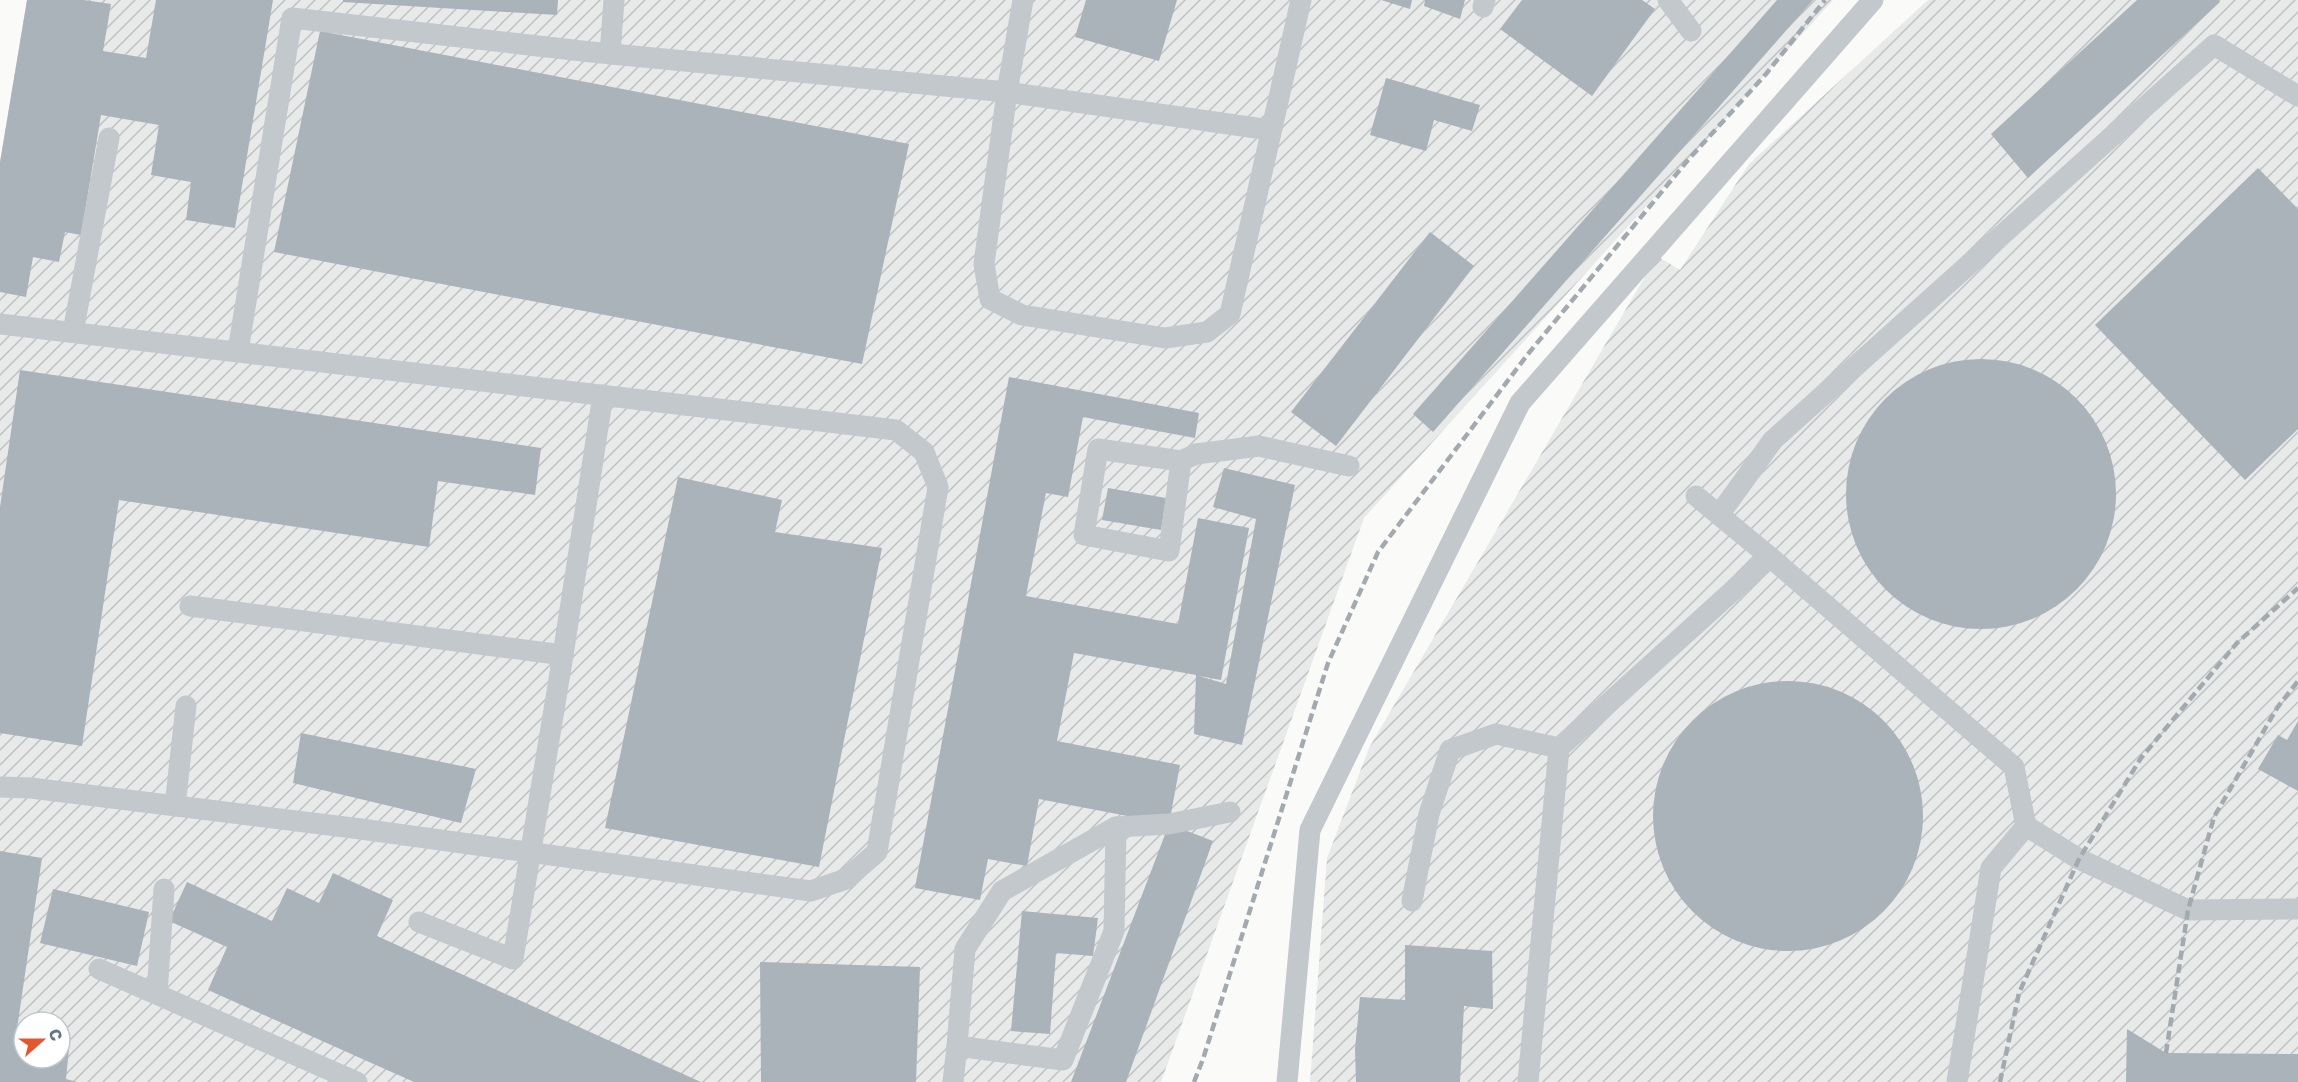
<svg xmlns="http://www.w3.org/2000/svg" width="2298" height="1082" viewBox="0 0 2298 1082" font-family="'Golos Text',sans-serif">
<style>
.industrial{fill:url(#industrial-furrows);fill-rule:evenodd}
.building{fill:#aab3b9}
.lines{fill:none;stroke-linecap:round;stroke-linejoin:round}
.service{stroke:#c3c8cc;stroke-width:21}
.rail{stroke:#a2aab0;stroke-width:4.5;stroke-dasharray:9 4.5;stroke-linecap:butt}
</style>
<defs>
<pattern id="industrial-furrows" width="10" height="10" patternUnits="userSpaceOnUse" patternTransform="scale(1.5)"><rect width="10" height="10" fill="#e8e9e9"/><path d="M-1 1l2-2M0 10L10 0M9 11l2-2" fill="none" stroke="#c0c1c2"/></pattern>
</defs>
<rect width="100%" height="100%" fill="#fafaf8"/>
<!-- industrial -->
<g class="industrial">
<path d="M27 0H1833L1364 518 1161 1082H0V162ZM24 1022H60V1058H24Z"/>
<polygon points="1928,0 2298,0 2298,1082 1310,1082 1327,858 1369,748 1657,256 1680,270 1749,164"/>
</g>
<!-- building -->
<g class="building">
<polygon points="27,0 84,0 111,4 103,51 146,58 156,0 273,0 235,228 186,220 191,182 151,175 159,125 101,115 81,235 65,232 59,262 33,257 26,297 0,292 0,162"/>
<polygon points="343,0 558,0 557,15 343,2"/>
<polygon points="1086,0 1177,0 1159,61 1075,37"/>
<polygon points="1381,0 1412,0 1410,9"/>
<polygon points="1425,0 1465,0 1460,19 1424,6"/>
<polygon points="1522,0 1642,0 1655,9 1592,96 1500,29"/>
<polygon points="1777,0 1813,0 1433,432 1413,414"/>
<polygon points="2137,0 2218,0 2220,2 2028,178 1991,134"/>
<polygon points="320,31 909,144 862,364 274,252"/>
<polygon points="1386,78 1480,105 1472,131 1434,120 1426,151 1370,135"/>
<polygon points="2258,168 2298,209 2298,429 2245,480 2095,325"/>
<polygon points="1430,232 1474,266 1336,446 1291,412"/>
<circle cx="1981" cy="494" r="135"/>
<polygon points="20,370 541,448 535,495 438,481 429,547 119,500 82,746 0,733 0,507"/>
<polygon points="1009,377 1199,413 1195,438 1083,417 1068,497 1046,493 1026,596 1178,624 1198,518 1249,528 1221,680 1199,676 1226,684 1256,519 1213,507 1224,468 1295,485 1242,745 1194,734 1196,675 1074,653 1057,741 1180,765 1169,824 1039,799 1027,866 988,859 980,900 915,888"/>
<polygon points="678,477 782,500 775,532 882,548 819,867 605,828"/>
<polygon points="1108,488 1166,498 1161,530 1102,520"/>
<circle cx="1788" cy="816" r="135"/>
<polygon points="2298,721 2298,791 2258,769 2278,735 2287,740"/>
<polygon points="301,733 476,769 461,823 293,783"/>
<polygon points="1169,824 1213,841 1126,1082 1071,1082"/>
<polygon points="0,851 42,858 17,1029 24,1031 24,1058 60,1058 60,1037 70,1039 66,1079 77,1082 0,1082"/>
<polygon points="333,873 393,900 377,936 701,1082 414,1082 208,990 227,947 169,921 187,882 272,921 287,888 319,903"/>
<polygon points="53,889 149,912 137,966 40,943"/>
<polygon points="1022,911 1098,918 1093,956 1056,953 1050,1034 1011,1031"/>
<polygon points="1405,945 1492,951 1493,1009 1464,1006 1460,1082 1356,1082 1355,1049 1360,997 1405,1000"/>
<polygon points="760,962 920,967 916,1082 761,1082"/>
<polygon points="2127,1029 2166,1053 2298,1054 2298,1082 2126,1082"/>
</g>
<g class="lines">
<!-- service -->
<g class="service">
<polyline points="1023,0 1007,92 984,264 990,299 1022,315 1165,338 1207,332 1230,314 1301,0"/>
<polyline points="1668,0 1691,31"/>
<polyline points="1483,7 1485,0"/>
<polyline points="610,54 614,0"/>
<polyline points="0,324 896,430 924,452 938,487 877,852 846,879 811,891 361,829 31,788 0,787"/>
<polyline points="73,332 109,138"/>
<polyline points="238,351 292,18 591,52 1007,92 1270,130"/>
<polyline points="1181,461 1169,551 1084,535 1098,449 1181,461 1196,454 1259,446 1349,466"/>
<polyline points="1696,496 1770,557 2014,767 2026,826"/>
<polyline points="1719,515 1773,440 2214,45 2298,96"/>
<polyline points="190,606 563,655 513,959 419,922"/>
<polyline points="563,655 603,395"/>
<polyline points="175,806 186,706"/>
<polygon points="1116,827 1114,931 1063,1060 957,1046 965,949 1002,891"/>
<polyline points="1116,827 1169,824 1230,812"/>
<polyline points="1412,901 1429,814 1450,750 1496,734 1559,748"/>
<polyline points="99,969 357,1082"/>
<polyline points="157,994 164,889"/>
<polyline points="953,1082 957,1046"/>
<polyline points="1287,1082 1310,830 1520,403 1873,0"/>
<polyline points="1528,1082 1559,748 1770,557"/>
<polyline points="1957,1082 1991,868 2026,826 2079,859 2188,910 2298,909"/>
</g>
<!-- rail -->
<g class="rail">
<polyline points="2166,1053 2188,910 2214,817 2277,708 2298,681"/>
<polyline points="1194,1082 1203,1059 1328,663 1378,552 1528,354 1688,160 1766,74 1825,0"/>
<polyline points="2000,1082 2019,993 2079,859 2141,758 2237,643 2298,588"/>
</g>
</g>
<!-- north arrow -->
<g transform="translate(42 1040) rotate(69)"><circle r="28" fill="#ffffff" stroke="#c1c8cd" stroke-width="1.5"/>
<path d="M0-4.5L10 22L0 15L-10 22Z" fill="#e4572e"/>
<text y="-9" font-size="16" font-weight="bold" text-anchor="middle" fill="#657683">С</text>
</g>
</svg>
